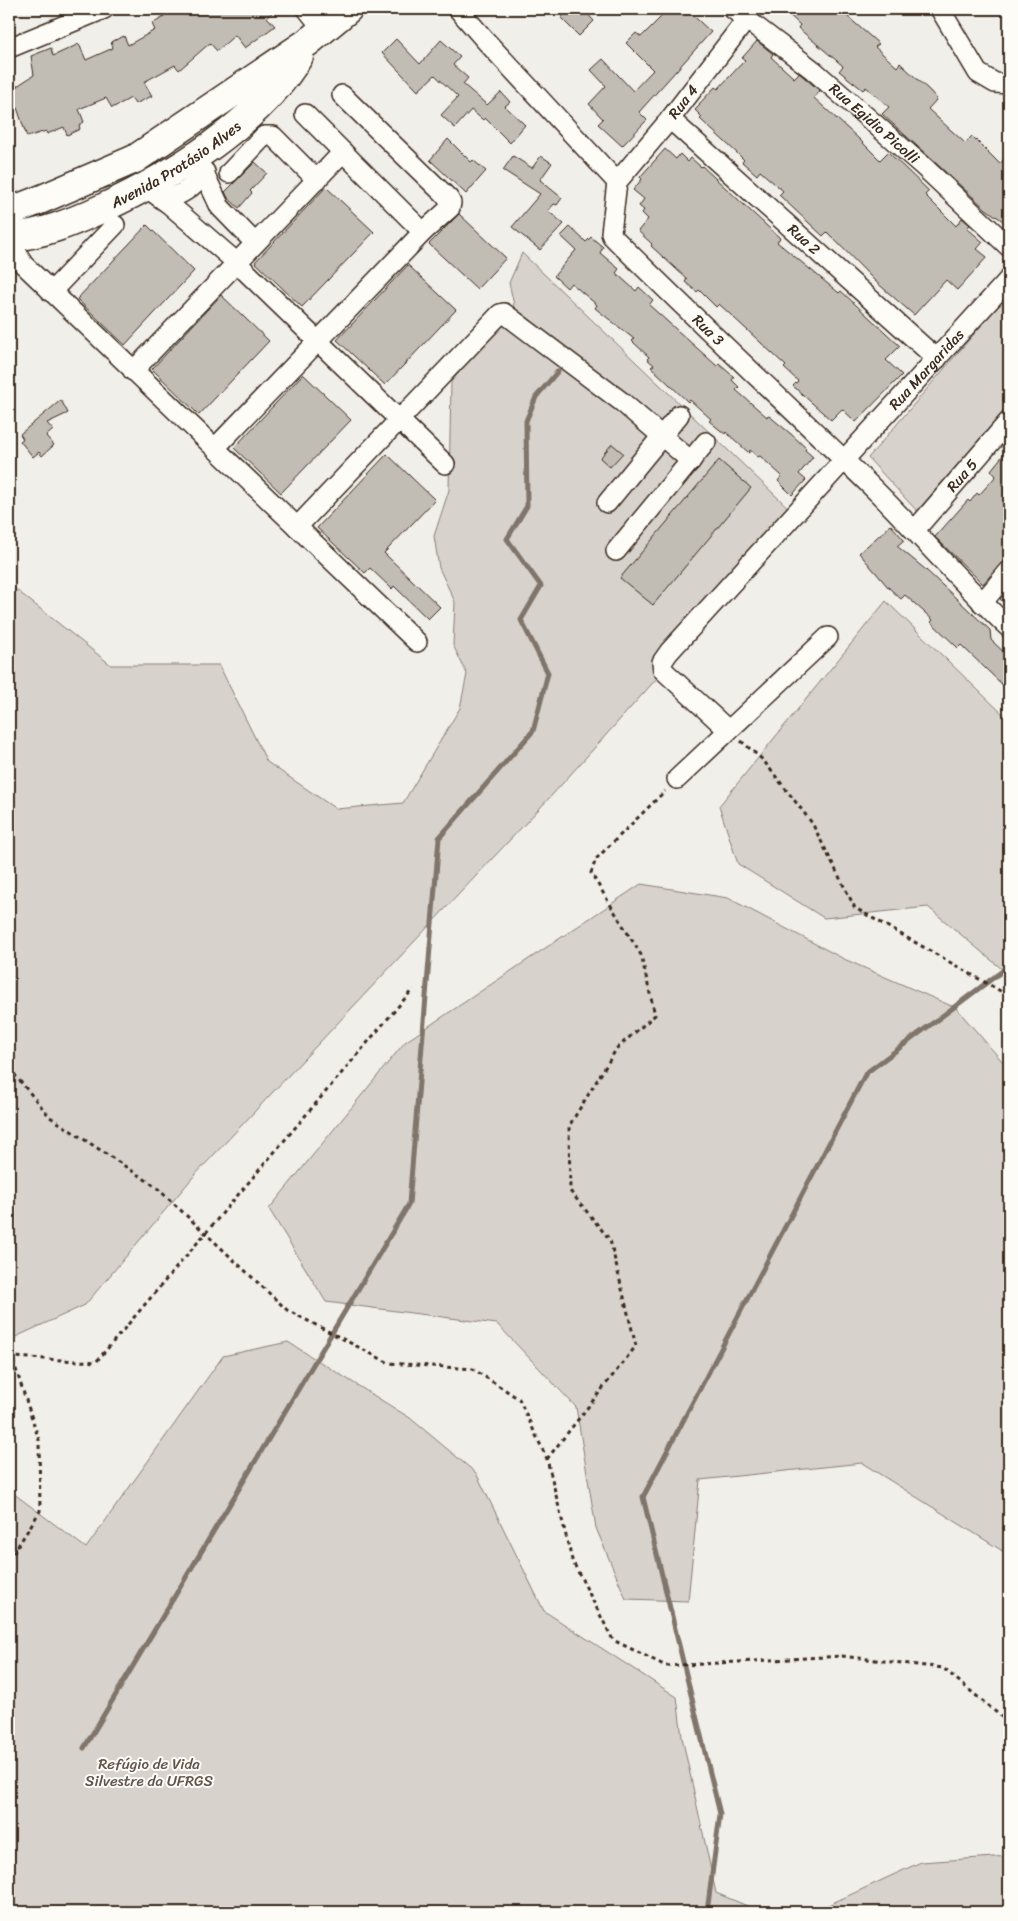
<svg xmlns="http://www.w3.org/2000/svg" width="1018" height="1921" viewBox="0 0 1018 1921" font-family="Sriracha,sans-serif">
<style>
.green{fill:#d7d2cc;stroke:#897e75}
.lines{fill:none;stroke-linecap:round;stroke-linejoin:round}
.stream{stroke:#80746b;stroke-width:5}
.building{fill:#c1bcb4;stroke:#3b2a1e}
.street-casing{stroke:#3b2a1e;stroke-width:22}
.primary-casing{stroke:#3b2a1e;stroke-width:31}
.path{stroke:#3b2a1e;stroke-width:3;stroke-dasharray:4 4;stroke-linecap:butt}
.street{stroke:#fdfcf7;stroke-width:19}
.primary{stroke:#fdfcf7;stroke-width:28}
.labels{text-anchor:middle;stroke-width:4;stroke-linejoin:round;paint-order:stroke}
.street-label{font-size:15px;fill:#3b2a1e;stroke:#fdfcf7}
.park-label{font-size:15px;fill:#62544a;stroke:#fdfcf7}
</style>
<rect width="100%" height="100%" fill="#f1efea"/>
<filter id="ink" filterUnits="userSpaceOnUse"><feTurbulence type="fractalNoise" baseFrequency=".02" numOctaves="2"/><feDisplacementMap in="SourceGraphic" scale="10" xChannelSelector="R" yChannelSelector="G"/><feConvolveMatrix kernelMatrix="1 2 1 2 8 2 1 2 1" color-interpolation-filters="sRGB"/></filter>
<g filter="url(#ink)">
<!-- green -->
<g class="green">
<polygon points="522,253 800,519 553,794 194,1176 85,1305 9,1340 9,584 111,665 219,665 267,762 336,809 403,803 460,708 467,674 453,645 455,602 439,568 434,536 449,490 451,382 514,305 509,283"/>
<polygon points="1009,293 1009,405 917,511 868,458"/>
<polygon points="886,601 1009,720 1009,975 928,907 824,918 738,864 719,806"/>
<polygon points="641,884 728,898 844,959 956,1008 1009,1069 1009,1555 862,1463 700,1480 688,1601 626,1599 596,1528 576,1407 497,1324 326,1302 269,1209 405,1042"/>
<polygon points="288,1342 410,1418 476,1473 544,1611 677,1697 682,1737 716,1893 762,1912 9,1912 9,1490 86,1548 223,1356"/>
<polygon points="1009,1856 1009,1912 813,1912 921,1862"/>
</g>
<g class="lines">
<!-- stream -->
<g class="stream">
<polyline points="84,1748 409,1204 439,838 533,731 548,673 521,620 541,586 507,539 527,506 526,421 536,397 558,371"/>
<polyline points="707,1912 720,1814 643,1497 866,1073 1009,966"/>
</g>
</g>
<!-- building -->
<g class="building">
<polygon points="159,9 277,9 267,17 275,26 245,48 235,35 217,51 210,43 179,70 175,65 144,82 152,96 135,104 131,98 112,108 106,98 79,109 84,122 79,125 80,129 67,135 64,127 47,134 46,131 27,137 11,90 34,75 31,56 51,48 53,56 79,44 86,60 113,48 111,42 124,36 128,45 155,30 152,24 164,17"/>
<polygon points="570,9 573,9 579,15 584,10 594,21 579,36 561,18"/>
<polygon points="669,9 686,9 711,32 639,112 647,120 622,146 598,124 603,119 589,104 606,86 591,70 603,59 633,91 653,70 626,43 636,33 641,37"/>
<polygon points="783,9 839,9 879,44 875,47 897,67 900,63 930,91 937,99 928,109 965,143 972,136 1000,164 1009,153 1009,214 1003,221 986,209 882,114 889,107 866,87 863,90 839,71 843,66 798,28 800,25"/>
<polygon points="396,39 420,64 441,40 460,57 453,65 468,78 463,84 487,105 501,92 510,102 505,106 525,125 510,143 485,118 483,120 471,110 455,128 441,115 458,97 435,75 418,91 382,53"/>
<polygon points="757,41 773,54 771,57 794,78 799,73 820,91 814,98 859,139 880,160 888,152 929,191 925,195 956,226 962,218 970,225 967,228 983,242 977,249 987,257 957,290 946,280 914,315 875,281 827,232 823,236 779,195 783,191 760,171 757,175 742,162 744,160 737,153 700,119 702,117 695,110 700,105 699,104 715,87 718,89 745,60 742,58"/>
<polygon points="448,139 471,162 473,160 486,171 466,194 430,160"/>
<polygon points="665,149 676,159 680,154 688,162 691,158 701,167 702,166 780,238 777,242 839,293 841,291 900,346 886,360 902,375 856,422 842,409 831,420 793,386 798,381 784,368 786,366 719,304 716,307 699,290 697,292 685,282 687,279 651,246 652,244 638,231 648,219 642,213 644,210 639,206 644,199 633,190 642,179 640,177"/>
<polygon points="513,156 532,168 541,156 552,163 540,180 562,198 557,205 554,204 548,211 564,224 540,250 512,227 540,194 503,170"/>
<polygon points="255,162 267,173 250,191 252,193 239,208 228,198 225,192"/>
<polygon points="326,187 374,232 302,307 255,262"/>
<polygon points="459,214 506,258 477,289 429,244"/>
<polygon points="147,225 194,271 125,345 77,299"/>
<polygon points="570,227 586,242 591,237 603,247 600,253 619,269 616,273 636,291 639,287 653,300 649,305 717,366 719,364 734,377 732,380 739,387 736,390 767,417 768,415 791,434 806,448 805,450 813,457 799,474 806,480 792,495 778,481 782,476 760,456 758,457 750,450 749,453 726,432 725,434 709,421 711,419 690,400 688,402 651,367 654,365 647,359 649,357 632,341 634,339 595,308 597,305 571,283 567,288 554,276 576,250 561,236"/>
<polygon points="408,265 456,310 385,385 337,340"/>
<polygon points="221,295 269,341 199,415 152,369"/>
<polygon points="303,374 351,420 281,493 234,448"/>
<polygon points="61,400 68,413 47,423 53,430 46,436 54,445 42,456 39,452 33,457 20,441 23,439 20,434"/>
<polygon points="612,444 623,453 610,467 600,458"/>
<polygon points="1009,448 1009,560 1001,563 983,584 935,537 968,500 970,502 977,493 979,495 996,476 991,470"/>
<polygon points="387,454 435,500 384,553 440,607 428,619 394,586 392,589 370,568 365,573 317,528"/>
<polygon points="719,460 751,488 653,605 620,578"/>
<polygon points="891,525 904,540 897,546 926,570 990,630 991,640 1009,657 1009,691 961,645 958,648 931,622 933,620 905,595 901,599 888,587 859,553"/>
<polygon points="1009,588 1009,608 1000,599"/>
</g>
<g class="lines">
<defs>
<g id="street">
<polyline points="307,9 323,29"/>
<path id="s1" d="M458 9 485 40 617 182 611 233 612 236C699 323 789 406 877 492 922 537 963 585 1009 628"/>
<path id="s2" d="M733 9 813 70 924 167 1009 247"/>
<polyline points="940,9 978,73 995,83 1009,84"/>
<polyline points="9,48 104,9"/>
<polyline points="305,114 423,232"/>
<path id="s3" d="M670 119 937 359"/>
<polyline points="196,156 220,207 255,243"/>
<polyline points="229,173 264,136 273,136 317,180"/>
<path id="s4" d="M617 182 670 119 746 20"/>
<polyline points="147,188 169,204 236,262 445,464"/>
<path d="M160 197C178 201 195 185 205 172"/>
<polyline points="9,237 23,264 417,642"/>
<polyline points="51,292 115,225"/>
<polyline points="133,371 343,152"/>
<polyline points="215,448 423,232 450,208 451,203 449,199 342,95"/>
<polyline points="607,503 679,415"/>
<polyline points="297,527 500,314 504,313 622,402 691,461"/>
<path id="s5" d="M915 530 1009 421"/>
<polyline points="616,551 706,442"/>
<polyline points="982,603 1009,571"/>
<path id="s6" d="M728 730 663 670 662 662 669 652 1009 279"/>
<polyline points="677,779 828,637"/>
</g>
<g id="primary">
<polyline points="9,212 42,199 135,159 308,42 348,9"/>
<path id="s7" d="M9 237C42 235 73 222 103 208 172 176 259 123 299 56"/>
</g>
</defs>
<!-- street casing -->
<use href="#street" class="street-casing"/>
<!-- primary casing -->
<use href="#primary" class="primary-casing"/>
<!-- path -->
<g class="path">
<polyline points="741,741 763,760 812,823 855,908 1009,996"/>
<polyline points="9,1068 50,1117 155,1186 287,1310 389,1363 473,1369 519,1399 547,1459 572,1560 613,1640 666,1666 842,1656 943,1668 1009,1723"/>
<polyline points="9,1347 12,1357 96,1362 413,989"/>
<polyline points="547,1459 636,1346 610,1240 570,1191 569,1126 617,1048 655,1015 641,955 591,873 596,859 665,791"/>
<polyline points="9,1560 40,1511 39,1440 12,1357"/>
</g>
<!-- street -->
<use href="#street" class="street"/>
<!-- primary -->
<use href="#primary" class="primary"/>
</g>
</g>
<g class="labels">
<!-- street labels -->
<g class="street-label">
<text dy="5" stroke="none"><textPath href="#s4" startOffset="104">Rua 4</textPath></text>
<text dy="5" stroke="none"><textPath href="#s2" startOffset="182">Rua Egidio Picolli</textPath></text>
<text dy="5" stroke="none"><textPath href="#s7" startOffset="184">Avenida Protásio Alves</textPath></text>
<text dy="5" stroke="none"><textPath href="#s3" startOffset="180">Rua 2</textPath></text>
<text dy="5" stroke="none"><textPath href="#s1" startOffset="424">Rua 3</textPath></text>
<text dy="5" stroke="none"><textPath href="#s6" startOffset="491">Rua Margaridas</textPath></text>
<text dy="5" stroke="none"><textPath href="#s5" startOffset="72">Rua 5</textPath></text>
</g>
<!-- park labels -->
<g class="park-label">
<text x="149" y="1769">Refúgio de Vida<tspan x="149" dy="17">Silvestre da UFRGS</tspan></text>
</g>
</g>
<!-- margin -->
<rect width="1018" height="1921" fill="none" stroke="#fdfcf7" stroke-width="30"/>
<rect x="15" y="15" width="988" height="1891" fill="none" stroke="#3b2a1e" stroke-width="2" filter="url(#ink)"/>
</svg>
